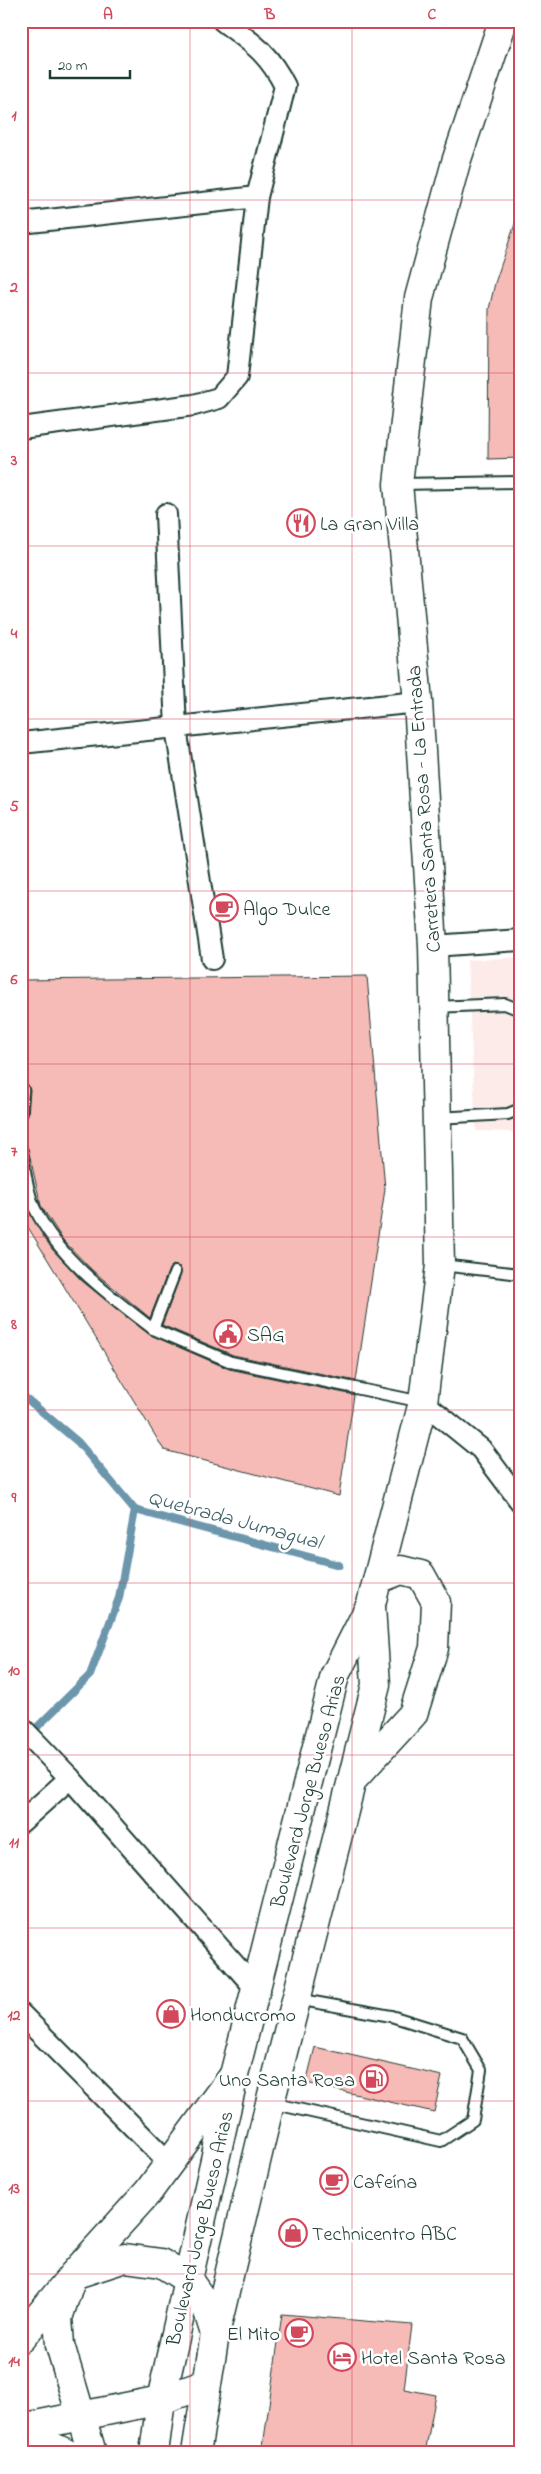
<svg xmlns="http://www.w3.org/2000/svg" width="541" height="2474" viewBox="0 0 541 2474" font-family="'Indie Flower',sans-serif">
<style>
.built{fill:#fdebe9}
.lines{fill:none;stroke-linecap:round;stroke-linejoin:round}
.stream{stroke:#6c96ac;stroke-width:8}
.building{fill:#f7bbb7;stroke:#1f3d34}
.lane-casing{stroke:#1f3d34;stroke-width:14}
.street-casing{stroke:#1f3d34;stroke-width:24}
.secondary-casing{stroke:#1f3d34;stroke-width:31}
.primary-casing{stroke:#1f3d34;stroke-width:31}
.lane{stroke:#fff;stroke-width:10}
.street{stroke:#fff;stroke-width:20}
.secondary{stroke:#fff;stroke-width:28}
.primary{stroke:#fff;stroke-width:28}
.grid{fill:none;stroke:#d1495b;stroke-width:1;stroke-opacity:0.55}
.labels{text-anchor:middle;stroke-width:5;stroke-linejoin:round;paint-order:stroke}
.poi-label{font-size:20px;fill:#1f3d34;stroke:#fff;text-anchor:start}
.street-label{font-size:20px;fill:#1f3d34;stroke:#fff}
.water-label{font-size:21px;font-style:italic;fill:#3f6266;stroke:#fff}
.neatline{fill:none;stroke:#d1495b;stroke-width:2}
.grid-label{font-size:16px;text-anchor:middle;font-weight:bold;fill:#d1495b}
</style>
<rect width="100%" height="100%" fill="#fff"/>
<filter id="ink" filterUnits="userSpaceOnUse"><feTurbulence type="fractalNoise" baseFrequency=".02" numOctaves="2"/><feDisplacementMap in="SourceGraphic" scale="10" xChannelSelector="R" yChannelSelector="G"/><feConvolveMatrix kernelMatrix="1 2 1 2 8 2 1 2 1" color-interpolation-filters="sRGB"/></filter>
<g filter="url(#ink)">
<!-- built -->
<polygon class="built" points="520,957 520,1136 511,1132 476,1131 467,960"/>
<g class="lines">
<!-- stream -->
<g class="stream">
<polyline points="21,1394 78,1442 135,1510 339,1565"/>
<polyline points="21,1743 90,1675 119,1598 135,1510"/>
</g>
</g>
<!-- building -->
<g class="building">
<polygon points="516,221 520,222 520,458 488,459 489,309 495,283"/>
<polygon points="367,976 385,1189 356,1381 233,1355 162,1325 181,1274 180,1267 173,1265 169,1269 150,1318 92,1270 63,1240 41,1206 28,1148 21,1142 21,1122 28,1116 30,1090 27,1084 21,1083 21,980"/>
<polygon points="21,1188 29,1212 52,1249 82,1281 149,1334 229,1369 354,1395 339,1496 164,1450 23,1219"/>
<polygon points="315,2047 442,2076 434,2112 306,2083"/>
<polygon points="282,2314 412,2325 404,2389 436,2395 425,2453 262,2453"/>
</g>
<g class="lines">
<defs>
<g id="lane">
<polyline points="399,484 520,482"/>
<polyline points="435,1007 505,1004 520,1010"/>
<polyline points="21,1115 23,1089"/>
<polyline points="437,1118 508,1114 520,1109"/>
<path d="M21 1149C25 1168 27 1192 35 1209 59 1259 110 1296 153 1329"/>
<polyline points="441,1265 520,1274"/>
<polyline points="175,1272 153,1329 231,1362 422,1402"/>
<polyline points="271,2103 441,2141 473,2120 481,2070 462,2038 391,2016 297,1999"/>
</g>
<g id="street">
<polyline points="21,223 257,197"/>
<path d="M21 428 194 405 219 398 237 377 257 197 285 86C268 52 252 43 223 21"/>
<polyline points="166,514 176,728 212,959"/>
<polyline points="21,743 418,702"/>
<polyline points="433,946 520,940"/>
<polyline points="423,1402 481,1449 520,1501"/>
<polyline points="21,1727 70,1778 256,1989"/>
<polyline points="21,1822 70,1778"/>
<polyline points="21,2014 169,2163"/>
</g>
<g id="secondary">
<polyline points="76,2274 125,2258 161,2263 188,2280 206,2305 215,2334"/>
<polyline points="21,2338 72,2276 148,2192 234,2075"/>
</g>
<g id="primary">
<polyline points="354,1778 413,1714 434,1648 436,1602 421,1575 401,1570 378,1579"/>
<polyline points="72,2276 58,2318 60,2345 92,2453"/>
<polyline points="21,2428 161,2400 206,2384"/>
<polyline points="21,2436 29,2436 66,2453"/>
<polyline points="154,2453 161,2400 234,2075 335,1675 371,1604 423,1402 440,1265 433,946 418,702 398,484 419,298 456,162 503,21"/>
<polyline points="196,2453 215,2334 270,2103 376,1685 371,1606"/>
</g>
</defs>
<!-- lane casing -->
<use href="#lane" class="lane-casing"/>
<!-- street casing -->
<use href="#street" class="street-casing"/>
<!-- secondary casing -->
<use href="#secondary" class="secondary-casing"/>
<!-- primary casing -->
<use href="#primary" class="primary-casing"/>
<!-- lane -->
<use href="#lane" class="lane"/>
<!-- street -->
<use href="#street" class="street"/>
<!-- secondary -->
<use href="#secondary" class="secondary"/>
<!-- primary -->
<use href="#primary" class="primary"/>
</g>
</g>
<!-- grid -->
<path class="grid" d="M190 21V2453M352 21V2453M21 200H520M21 373H520M21 546H520M21 719H520M21 891H520M21 1064H520M21 1237H520M21 1410H520M21 1583H520M21 1755H520M21 1928H520M21 2101H520M21 2274H520"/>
<!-- icons -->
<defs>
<symbol id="restaurant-ring" viewBox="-11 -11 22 22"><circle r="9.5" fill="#fff" stroke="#d1495b" stroke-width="1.5"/><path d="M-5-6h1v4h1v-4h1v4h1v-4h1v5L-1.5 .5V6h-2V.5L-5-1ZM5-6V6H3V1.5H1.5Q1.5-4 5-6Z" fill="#d1495b"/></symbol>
<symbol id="cafe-ring" viewBox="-11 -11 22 22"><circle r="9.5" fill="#fff" stroke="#d1495b" stroke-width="1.5"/><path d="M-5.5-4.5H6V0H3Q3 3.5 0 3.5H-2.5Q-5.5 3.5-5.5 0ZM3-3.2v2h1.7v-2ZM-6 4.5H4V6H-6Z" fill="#d1495b"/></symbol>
<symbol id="civic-ring" viewBox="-11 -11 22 22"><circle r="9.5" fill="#fff" stroke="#d1495b" stroke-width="1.5"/><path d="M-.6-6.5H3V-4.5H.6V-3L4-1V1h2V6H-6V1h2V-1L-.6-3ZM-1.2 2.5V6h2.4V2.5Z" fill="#d1495b"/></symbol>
<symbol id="shop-ring" viewBox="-11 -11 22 22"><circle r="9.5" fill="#fff" stroke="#d1495b" stroke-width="1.5"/><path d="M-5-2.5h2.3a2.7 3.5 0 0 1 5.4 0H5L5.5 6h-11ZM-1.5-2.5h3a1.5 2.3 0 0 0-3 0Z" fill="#d1495b"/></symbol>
<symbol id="fuel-ring" viewBox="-11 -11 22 22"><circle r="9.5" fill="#fff" stroke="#d1495b" stroke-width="1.5"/><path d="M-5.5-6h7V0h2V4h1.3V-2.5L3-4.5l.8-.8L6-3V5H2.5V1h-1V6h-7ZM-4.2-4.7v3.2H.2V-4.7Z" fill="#d1495b"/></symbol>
<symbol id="hotel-ring" viewBox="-11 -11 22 22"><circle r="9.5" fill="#fff" stroke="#d1495b" stroke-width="1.5"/><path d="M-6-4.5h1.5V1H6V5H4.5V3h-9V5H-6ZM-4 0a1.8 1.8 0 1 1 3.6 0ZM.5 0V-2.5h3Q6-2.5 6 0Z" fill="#d1495b"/></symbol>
</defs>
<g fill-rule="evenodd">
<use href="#restaurant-ring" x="285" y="507" width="32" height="32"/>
<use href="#cafe-ring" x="208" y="892" width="32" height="32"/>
<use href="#civic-ring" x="212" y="1318" width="32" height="32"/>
<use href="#shop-ring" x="155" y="1998" width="32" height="32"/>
<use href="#fuel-ring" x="358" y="2063" width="32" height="32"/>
<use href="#cafe-ring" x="318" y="2165" width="32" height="32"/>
<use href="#shop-ring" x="277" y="2217" width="32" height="32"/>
<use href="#cafe-ring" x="283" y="2317" width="32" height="32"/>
<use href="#hotel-ring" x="326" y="2341" width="32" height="32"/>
</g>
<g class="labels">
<!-- poi labels -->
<g class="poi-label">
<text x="320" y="530">La Gran Villa</text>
<text x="243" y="915">Algo Dulce</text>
<text x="247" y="1341">SAG</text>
<text x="190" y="2021">Honducromo</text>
<text x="355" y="2086" text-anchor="end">Uno Santa Rosa</text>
<text x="353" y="2188">Cafeína</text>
<text x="312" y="2240">Technicentro ABC</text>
<text x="280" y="2340" text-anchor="end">El Mito</text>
<text x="361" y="2364">Hotel Santa Rosa</text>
</g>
<!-- street labels -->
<g class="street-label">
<text transform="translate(423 809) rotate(-94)" y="7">Carretera Santa Rosa - La Entrada</text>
<text transform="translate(307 1791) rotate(-75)" y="7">Boulevard Jorge Bueso Arias</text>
<text transform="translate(199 2228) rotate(-77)" y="7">Boulevard Jorge Bueso Arias</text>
</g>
<!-- water labels -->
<g class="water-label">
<text transform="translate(235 1519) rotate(15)" y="7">Quebrada Jumagual</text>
</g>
</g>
<!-- margin -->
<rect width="541" height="2474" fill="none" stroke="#fff" stroke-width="55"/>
<!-- scale -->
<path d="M50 70v8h80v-8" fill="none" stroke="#1f3d34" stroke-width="2.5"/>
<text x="58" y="70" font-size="15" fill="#1f3d34" stroke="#ffffff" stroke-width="4" paint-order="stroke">20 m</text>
<rect x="28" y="28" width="486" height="2418" class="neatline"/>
<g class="grid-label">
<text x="108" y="19">A</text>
<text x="270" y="19">B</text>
<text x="432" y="19">C</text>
<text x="14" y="120">1</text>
<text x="14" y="292">2</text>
<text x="14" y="465">3</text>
<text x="14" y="638">4</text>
<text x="14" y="811">5</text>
<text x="14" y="984">6</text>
<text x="14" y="1156">7</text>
<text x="14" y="1329">8</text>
<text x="14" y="1502">9</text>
<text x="14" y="1675">10</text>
<text x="14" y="1847">11</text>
<text x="14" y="2020">12</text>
<text x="14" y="2193">13</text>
<text x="14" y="2366">14</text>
</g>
</svg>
